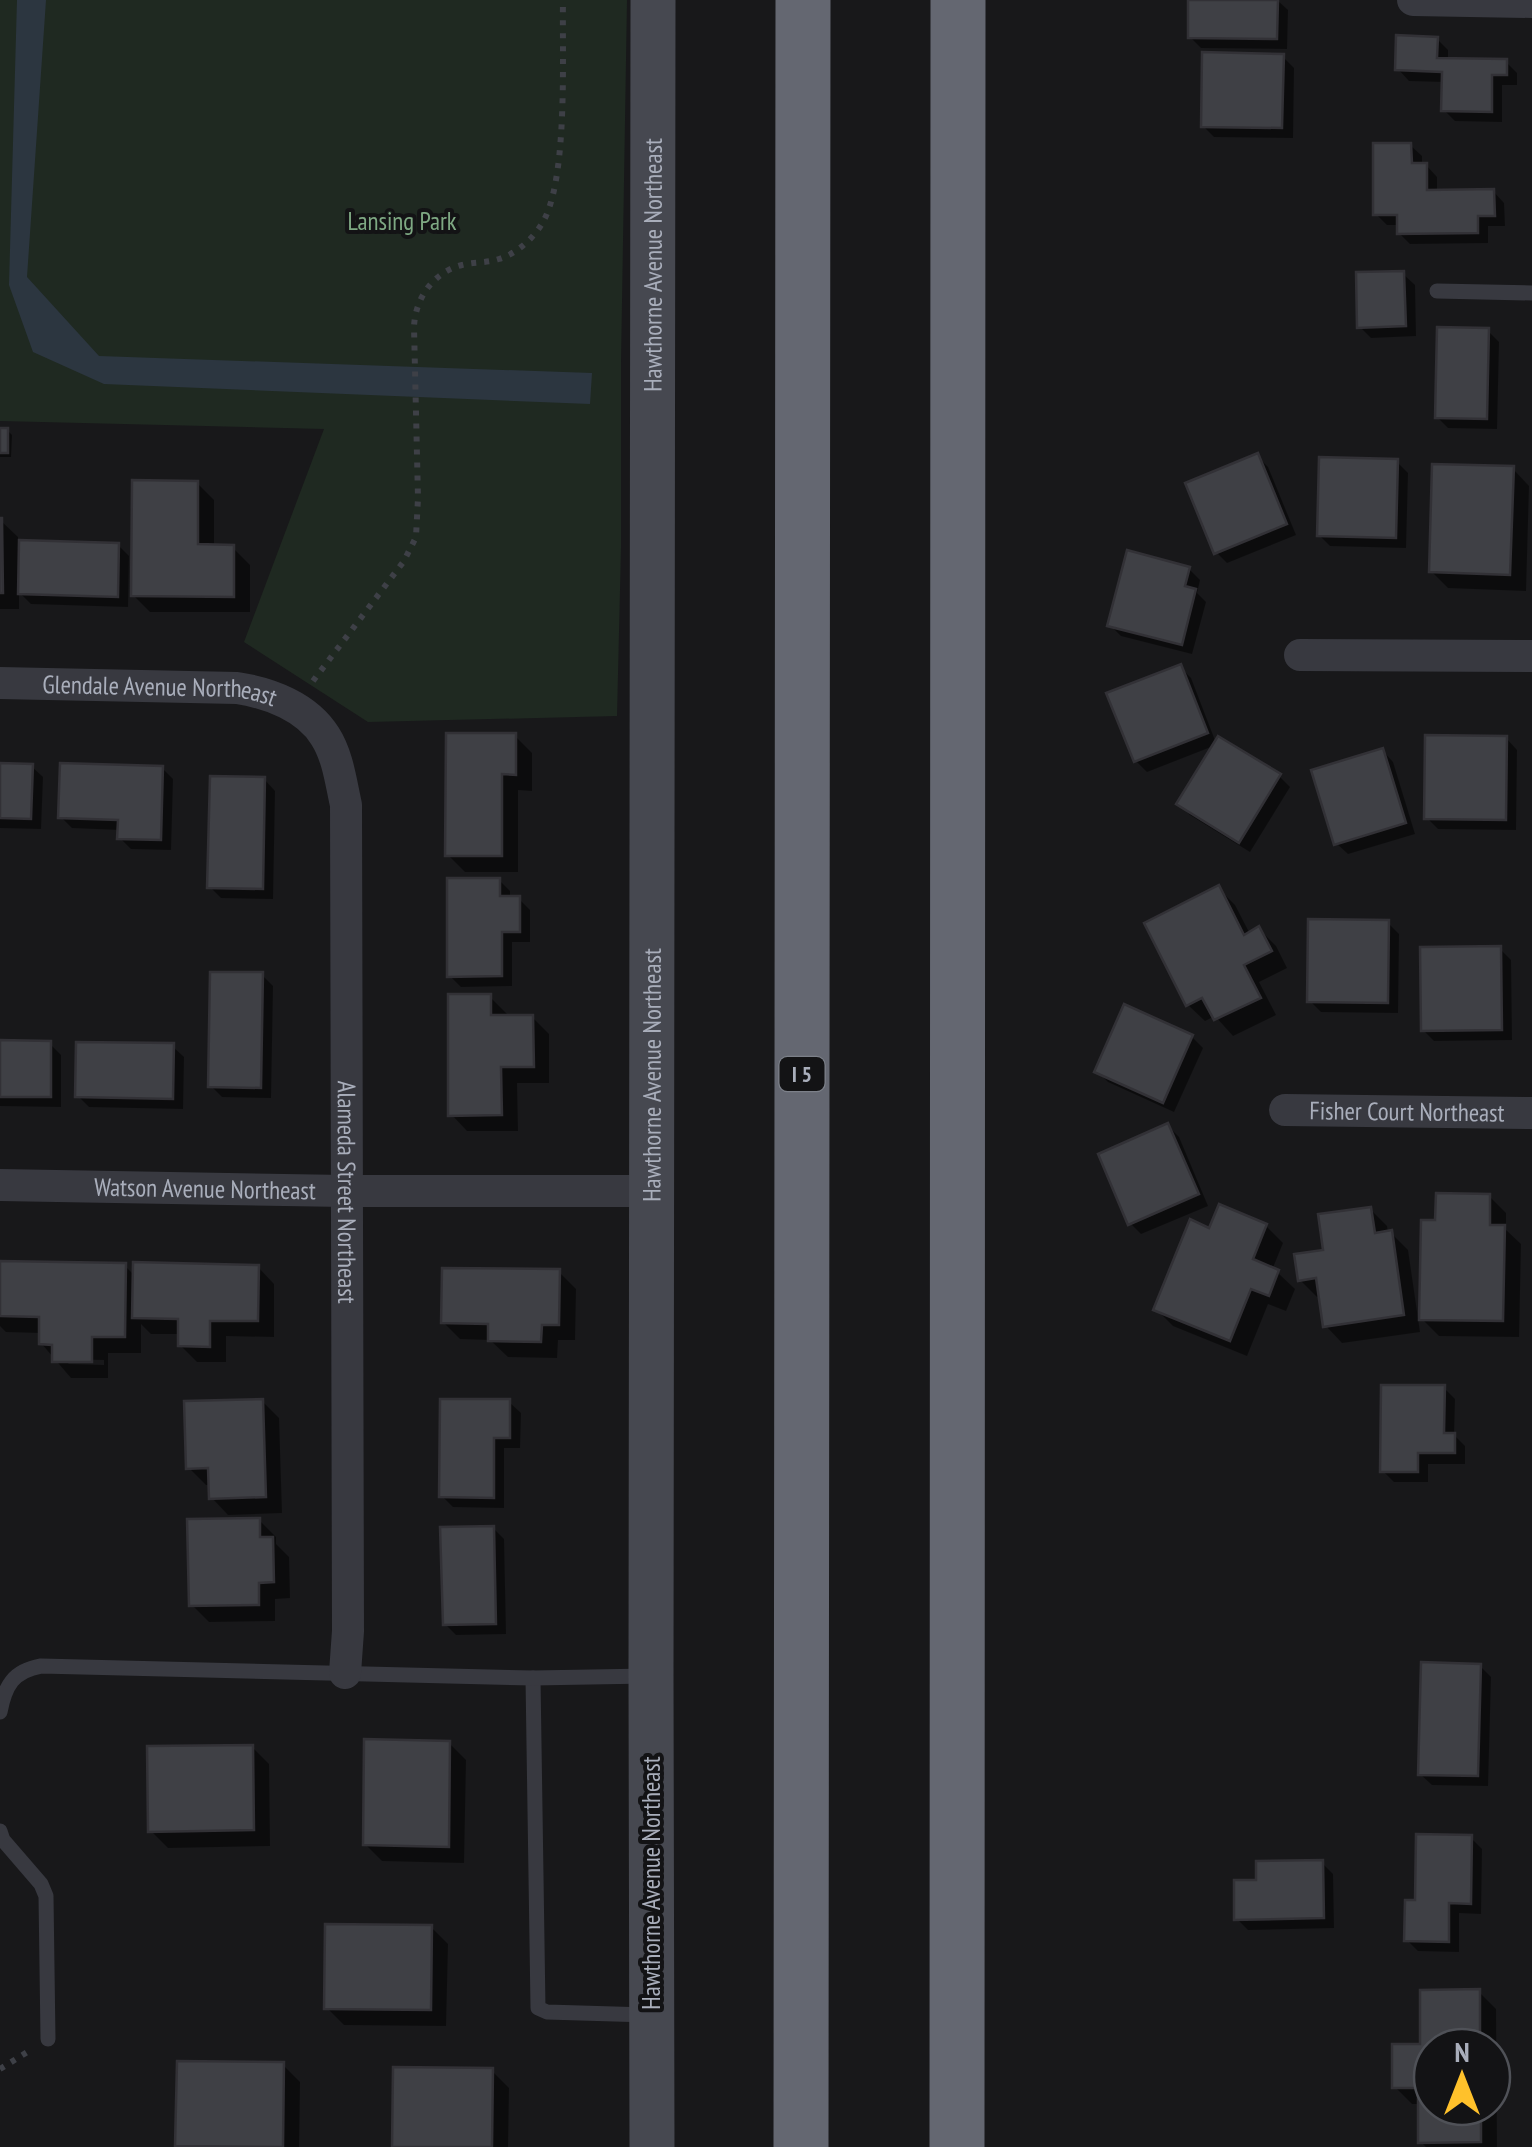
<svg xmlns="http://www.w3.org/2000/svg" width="1532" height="2147" viewBox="0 0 1532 2147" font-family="'PT Sans Narrow',sans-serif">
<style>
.green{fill:#1f2921}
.water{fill:#2c3640}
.shadow{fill:#0007;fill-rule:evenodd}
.building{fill:#3f4045;stroke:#323136;stroke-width:2.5}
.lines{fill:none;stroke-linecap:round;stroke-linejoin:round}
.path{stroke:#3e4047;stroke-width:6;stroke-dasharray:5 8;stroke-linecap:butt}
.service{stroke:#383940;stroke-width:15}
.minor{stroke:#383940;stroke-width:32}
.secondary{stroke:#464850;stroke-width:45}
.motorway{stroke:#646771;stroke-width:55}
.labels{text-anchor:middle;stroke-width:8;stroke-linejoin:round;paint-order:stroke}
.shield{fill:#131315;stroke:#7c8089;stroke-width:2.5}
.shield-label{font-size:22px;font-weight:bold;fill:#a9aebb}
.park-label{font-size:25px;fill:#7ea883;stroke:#131315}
.street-label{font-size:25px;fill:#a9aebb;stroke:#131315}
</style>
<rect width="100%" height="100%" fill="#18181a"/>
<!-- green -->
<polygon class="green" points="0,0 627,0 621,363 621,548 617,716 368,722 244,642 324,429 0,421"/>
<!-- water -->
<polygon class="water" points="17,0 46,0 27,277 99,356 592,373 590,404 104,384 33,352 9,285"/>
<!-- shadow -->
<g class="shadow">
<polygon points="1190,0 1277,0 1288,10 1287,49 1201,48 1190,37"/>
<polygon points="1437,39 1448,50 1448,61 1506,62 1517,73 1517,85 1502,85 1502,122 1455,121 1444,110 1444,82 1409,81 1398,69"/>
<polygon points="1283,57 1294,68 1293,138 1214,137 1203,126"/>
<polygon points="1410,145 1422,156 1422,165 1426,165 1437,177 1437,192 1493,191 1504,203 1505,226 1488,226 1488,243 1410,244 1399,233 1399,225 1387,225 1376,214"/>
<polygon points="1403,274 1415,285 1416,336 1371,338 1360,327"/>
<polygon points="1488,331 1499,342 1497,429 1448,428 1437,417"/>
<polygon points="0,430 7,430 12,435 11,457 0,457"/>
<polygon points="1257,456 1268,467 1296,535 1227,563 1216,552"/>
<polygon points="1397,462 1408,473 1406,548 1330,546 1319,535"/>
<polygon points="1513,469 1529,486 1526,591 1448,588 1431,571"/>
<polygon points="197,483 214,500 214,547 233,548 250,565 250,612 150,612 133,595"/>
<polygon points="0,520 18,537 18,542 118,545 129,556 128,607 31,604 19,592 19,609 0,609"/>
<polygon points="1189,569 1200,580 1197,593 1206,602 1192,654 1121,636 1110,625"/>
<polygon points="1180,667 1191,678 1216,743 1279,776 1290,787 1250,852 1190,815 1179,804 1216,745 1147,772 1136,761"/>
<polygon points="515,736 532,753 532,791 518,790 518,872 465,872 448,855"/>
<polygon points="1506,738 1517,750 1516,830 1438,829 1427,818"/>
<polygon points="1382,750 1393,762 1415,834 1348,854 1336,843"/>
<polygon points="0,765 31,766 43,777 41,829 0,828"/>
<polygon points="162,768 173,779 171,850 131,849 120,838 120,830 72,828 61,817"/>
<polygon points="264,779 275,791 273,899 221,898 210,887"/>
<polygon points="499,880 510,891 510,899 519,899 530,910 530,942 512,942 512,986 461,987 450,976"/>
<polygon points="1218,888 1235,905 1250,934 1259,929 1276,946 1287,968 1259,982 1276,1015 1233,1036 1215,1016 1205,1021 1188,1005"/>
<polygon points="1388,923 1399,934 1398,1013 1321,1012 1310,1001"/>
<polygon points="1500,949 1511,960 1512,1040 1434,1041 1423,1030"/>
<polygon points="262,975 273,986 271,1098 222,1097 211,1086"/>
<polygon points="490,997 507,1014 507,1017 532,1017 549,1034 549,1083 517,1083 518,1131 467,1131 451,1114"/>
<polygon points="1192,1037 1203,1048 1174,1112 1108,1082 1097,1071"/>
<polygon points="0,1043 50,1044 61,1055 61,1107 0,1106"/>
<polygon points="172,1046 184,1057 183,1109 89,1107 78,1096"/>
<polygon points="1168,1126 1179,1137 1208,1206 1141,1234 1130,1223"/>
<polygon points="1489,1196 1506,1213 1506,1230 1521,1244 1519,1337 1439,1336 1422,1319 1438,1223"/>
<polygon points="1370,1209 1387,1226 1388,1233 1391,1233 1408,1250 1420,1332 1342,1343 1326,1326 1321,1296 1317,1297 1300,1280"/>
<polygon points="1266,1226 1283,1243 1272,1270 1278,1273 1295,1289 1286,1311 1268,1304 1247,1356 1173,1326 1156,1309 1211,1231"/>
<path d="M0 1263 125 1266 135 1276 258 1267 274 1284V1337L226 1336V1362H197L180 1345V1334H151L141 1324V1353H108V1378H71L41 1343V1333L6 1332 0 1326ZM63 1359 104 1360V1365L69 1364Z"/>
<polygon points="559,1272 576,1289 575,1340 558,1340 557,1358 508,1357 490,1340 460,1339 443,1322"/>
<polygon points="1444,1388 1455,1399 1454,1435 1465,1446 1465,1464 1428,1464 1428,1482 1394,1482 1383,1471"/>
<polygon points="262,1401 279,1418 282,1513 228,1515 212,1498 211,1485 206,1485 189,1468"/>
<polygon points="509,1402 521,1413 520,1448 504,1448 504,1508 453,1507 442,1496"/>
<polygon points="259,1520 276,1537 276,1544 289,1557 290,1598 275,1599 275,1621 209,1622 192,1605"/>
<polygon points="493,1528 504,1539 506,1634 456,1635 445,1624"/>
<polygon points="1480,1666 1491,1677 1488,1786 1432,1785 1420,1774"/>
<polygon points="449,1743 466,1760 464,1863 382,1861 365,1844"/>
<polygon points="252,1747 269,1764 270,1846 168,1848 151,1831"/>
<polygon points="1470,1837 1482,1849 1481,1914 1459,1913 1459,1952 1418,1951 1407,1940 1417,1903"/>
<polygon points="1322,1863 1333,1874 1334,1928 1248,1930 1237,1919 1259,1882"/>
<polygon points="431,1927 448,1944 446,2026 344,2025 327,2008"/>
<path d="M1479 1992 1496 2009 1497 2147H1426L1421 2142V2104H1412L1395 2087 1423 2047ZM1432 2047H1492V2107H1432Z"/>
<polygon points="283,2065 300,2082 299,2147 180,2147 178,2145"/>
<polygon points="492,2071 509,2088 508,2147 394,2147"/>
</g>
<!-- building -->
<g class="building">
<polygon points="1188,0 1278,0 1277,39 1188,38"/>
<polygon points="1396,35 1438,37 1437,58 1507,59 1507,75 1492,75 1492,112 1441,111 1442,72 1395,70"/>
<polygon points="1202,52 1284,54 1282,128 1201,127"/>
<polygon points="1373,143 1411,143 1412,163 1427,163 1427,190 1494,189 1495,216 1478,216 1478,233 1397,234 1397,215 1373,215"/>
<polygon points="1404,271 1406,326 1357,328 1356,272"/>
<polygon points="1437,327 1489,328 1487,419 1435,418"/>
<rect x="0" y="428" width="8" height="25"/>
<polygon points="1258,453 1287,524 1214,554 1185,483"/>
<polygon points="1319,457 1398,459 1396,538 1317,536"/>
<polygon points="1432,464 1514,466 1510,575 1429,572"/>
<polygon points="132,480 198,481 198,544 234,545 234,597 131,596"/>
<polygon points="0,518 2,518 3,593 0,593"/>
<polygon points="19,540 119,543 118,597 18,594"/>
<polygon points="1127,550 1190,567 1185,586 1196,589 1182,645 1107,626"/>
<polygon points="1181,664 1208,733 1134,762 1106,693"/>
<polygon points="446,733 516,733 516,775 502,774 502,856 445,856"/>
<polygon points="1425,735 1507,736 1506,820 1424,819"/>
<polygon points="1218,736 1281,774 1239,843 1176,804"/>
<polygon points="1383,748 1406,823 1334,845 1311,770"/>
<polygon points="0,763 33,764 31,819 0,818"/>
<polygon points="60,763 163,766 161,840 117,839 118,820 58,818"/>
<polygon points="210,776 265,777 263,889 207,888"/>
<polygon points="447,878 500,878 500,896 520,896 520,932 502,932 502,976 447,977"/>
<polygon points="1219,885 1244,935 1259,926 1272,951 1244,965 1261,998 1214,1020 1202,998 1186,1006 1144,923"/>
<polygon points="1308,919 1389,920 1388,1003 1307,1002"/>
<polygon points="1501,946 1502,1030 1421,1031 1420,947"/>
<polygon points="210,972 263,972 261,1088 208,1087"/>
<polygon points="448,994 491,994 491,1015 533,1015 534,1067 501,1067 502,1115 448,1116"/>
<polygon points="1124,1004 1193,1035 1163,1103 1094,1072"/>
<polygon points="0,1040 51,1041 51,1097 0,1097"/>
<polygon points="76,1042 174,1043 173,1099 75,1097"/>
<polygon points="1168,1123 1199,1194 1128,1225 1098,1154"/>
<polygon points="1436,1193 1490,1194 1490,1225 1505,1225 1503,1321 1419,1320 1421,1220 1435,1220"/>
<polygon points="1219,1204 1267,1224 1253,1259 1279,1270 1269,1296 1251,1289 1230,1341 1153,1310 1190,1219 1209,1228"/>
<polygon points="1371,1207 1375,1233 1392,1230 1404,1315 1323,1327 1316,1278 1298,1281 1294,1254 1323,1250 1318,1214"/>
<polygon points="0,1261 126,1263 125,1337 92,1337 92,1362 52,1362 52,1345 39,1344 39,1317 0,1316"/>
<polygon points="133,1262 259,1265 258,1321 210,1321 210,1347 178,1346 178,1319 132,1318"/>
<polygon points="442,1268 560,1269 559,1325 542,1325 541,1342 488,1341 488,1324 441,1323"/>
<polygon points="1381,1385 1445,1385 1444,1433 1455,1433 1455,1453 1418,1453 1418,1472 1380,1472"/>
<polygon points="263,1399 266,1497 209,1499 208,1468 186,1469 184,1401"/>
<polygon points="440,1399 510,1399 510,1438 494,1438 494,1498 439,1497"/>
<polygon points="260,1518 260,1537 273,1537 274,1582 259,1583 259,1605 189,1606 187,1519"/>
<polygon points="494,1526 496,1624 443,1625 440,1527"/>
<polygon points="1421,1662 1481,1664 1478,1776 1418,1775"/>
<polygon points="364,1739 450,1741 449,1847 363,1845"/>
<polygon points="253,1745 254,1830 148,1832 147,1746"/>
<polygon points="1416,1834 1472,1835 1471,1904 1449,1903 1449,1942 1404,1941 1405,1900 1415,1900"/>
<polygon points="1323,1860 1324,1918 1234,1920 1234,1880 1256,1880 1256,1861"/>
<polygon points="325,1924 432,1925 431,2010 324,2009"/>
<polygon points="1480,1989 1480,2047 1432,2047 1432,2107 1481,2107 1481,2142 1418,2143 1418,2088 1392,2088 1392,2044 1420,2044 1420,1990"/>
<polygon points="177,2061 284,2062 283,2147 175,2146"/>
<polygon points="393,2067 493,2068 492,2147 392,2147"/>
</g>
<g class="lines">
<!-- path -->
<g class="path">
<path d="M313 681 404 561 416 537 418 498 414 327C415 299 433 272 462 265 474 262 487 263 499 259 518 253 535 237 544 220 568 174 562 55 563 0"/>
<polyline points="0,2069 29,2051"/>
</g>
<!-- service -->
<g class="service">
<polyline points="1437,291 1532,293"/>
<polyline points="533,1678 538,2008 547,2012 648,2015"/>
<path d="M0 1712C5 1686 13 1671 41 1666L533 1678 648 1676"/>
<polyline points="0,1831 3,1840 41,1884 46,1896 48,2039"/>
</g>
<!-- minor -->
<g class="minor">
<polyline points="1413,0 1532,2"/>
<polyline points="1300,655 1532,656"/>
<path id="s1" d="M0 683 237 688C270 693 307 707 325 736 338 756 341 783 346 805L348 1631 345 1673"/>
<path id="s2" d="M1285 1110 1532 1113"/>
<path id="s3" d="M0 1185 345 1191H651"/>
</g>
<!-- secondary -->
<path class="secondary" id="s4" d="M652 2147 651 1676 653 0"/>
<!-- motorway -->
<g class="motorway">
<polyline points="801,2147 803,0"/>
<polyline points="957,2147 958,0"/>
</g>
</g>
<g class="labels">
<!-- shield labels -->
<rect class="shield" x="779.5" y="1057" width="45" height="34" rx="8"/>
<g class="shield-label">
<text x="802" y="1082">I 5</text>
</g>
<!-- park labels -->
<g class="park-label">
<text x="402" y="230">Lansing Park</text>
</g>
<!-- street labels -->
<g class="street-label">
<text dy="9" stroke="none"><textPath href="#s4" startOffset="1882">Hawthorne Avenue Northeast</textPath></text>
<text dy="9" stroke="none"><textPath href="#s1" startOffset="160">Glendale Avenue Northeast</textPath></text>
<text dy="9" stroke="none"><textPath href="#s4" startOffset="1072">Hawthorne Avenue Northeast</textPath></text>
<text dy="9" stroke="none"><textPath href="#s2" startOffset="122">Fisher Court Northeast</textPath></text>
<text dy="9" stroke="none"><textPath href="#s3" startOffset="205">Watson Avenue Northeast</textPath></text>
<text dy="9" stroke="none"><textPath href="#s1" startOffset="800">Alameda Street Northeast</textPath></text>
<text transform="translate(651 1883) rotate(-90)" y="9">Hawthorne Avenue Northeast</text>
</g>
</g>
<!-- north arrow -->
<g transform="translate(1462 2077)"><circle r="48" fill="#131315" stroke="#4f5157" stroke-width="2.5"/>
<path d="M0-8L18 38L0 25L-18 38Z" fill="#ffc12b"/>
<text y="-15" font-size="28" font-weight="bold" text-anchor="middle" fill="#a9aebb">N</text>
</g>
</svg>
